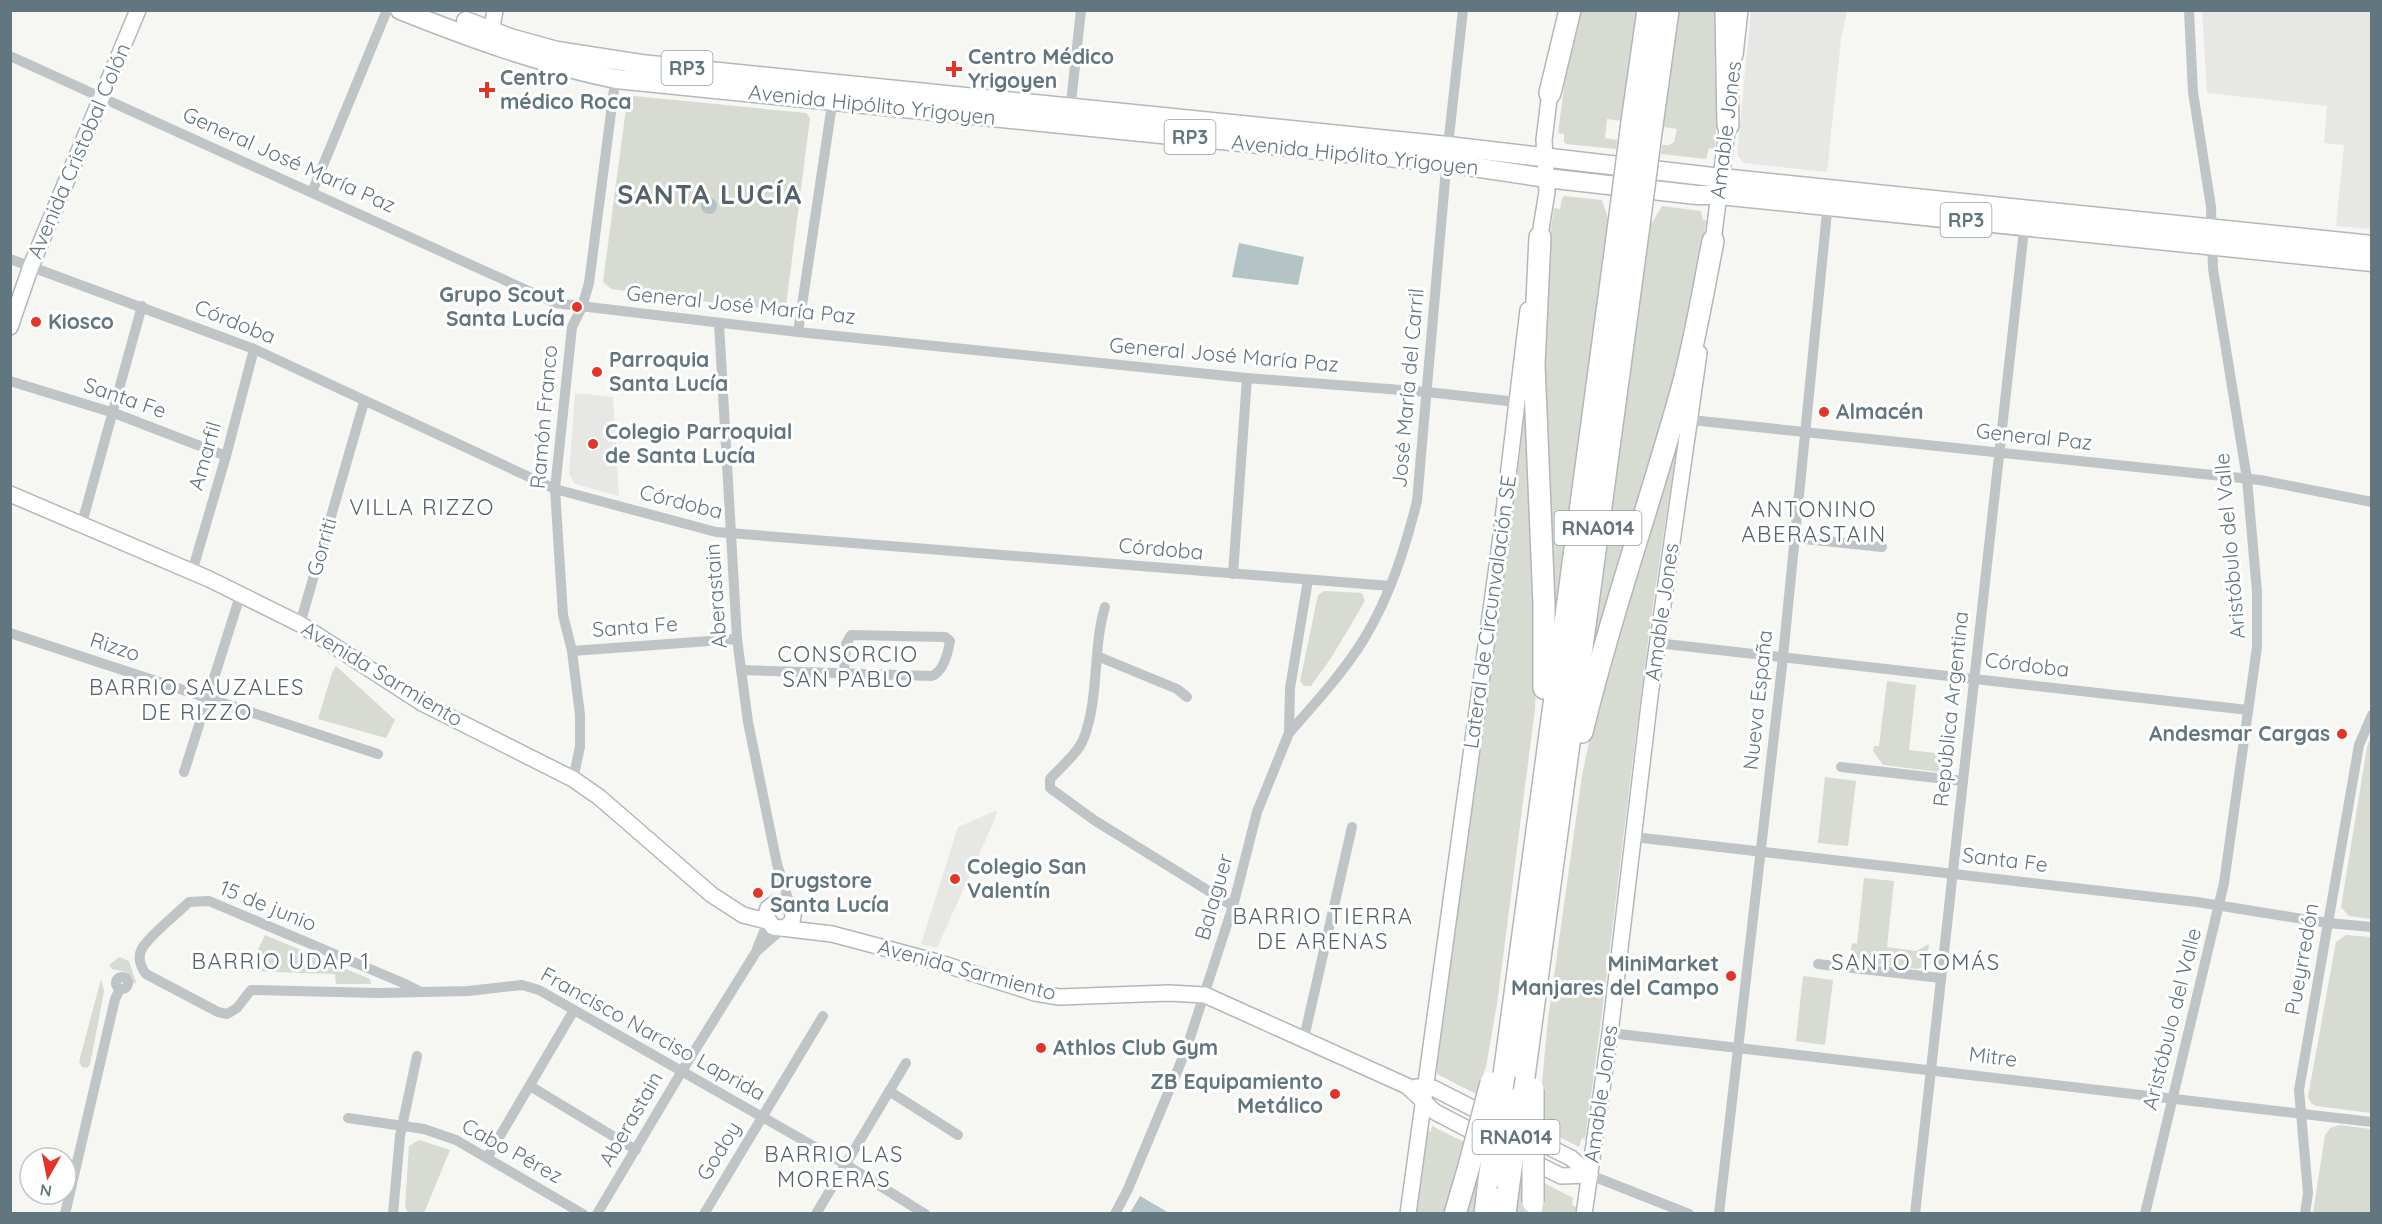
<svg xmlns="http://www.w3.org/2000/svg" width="2382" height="1224" viewBox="0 0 2382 1224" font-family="Quicksand,sans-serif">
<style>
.built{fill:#e7e7e6}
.green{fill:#d7dbd2}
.water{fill:#b4c4c6}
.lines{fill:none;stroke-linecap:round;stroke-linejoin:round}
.secondary-casing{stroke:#b1b8bb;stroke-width:18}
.primary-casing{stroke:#b2b8bb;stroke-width:21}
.highway-casing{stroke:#b2b7b9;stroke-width:24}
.street{stroke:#bfc4c7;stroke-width:10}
.secondary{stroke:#fff;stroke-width:15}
.primary{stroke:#fff;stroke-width:18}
.highway{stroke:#fff;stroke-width:21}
.highway-bridge-casing{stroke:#b2b7b9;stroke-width:24;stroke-linecap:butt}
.highway-bridge{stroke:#fff;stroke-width:21}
.poi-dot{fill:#e23527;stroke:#fff;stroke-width:2}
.labels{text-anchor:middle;stroke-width:6;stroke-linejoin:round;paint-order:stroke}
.shield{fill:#fff;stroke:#909fa5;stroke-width:1.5}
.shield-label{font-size:20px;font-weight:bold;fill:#61767e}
.poi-label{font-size:21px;font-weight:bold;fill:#61767e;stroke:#fff;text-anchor:start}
.street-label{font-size:21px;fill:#61767e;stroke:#fff}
.neighbourhood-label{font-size:22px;letter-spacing:1.5px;fill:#536369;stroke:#fff}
.district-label{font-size:27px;font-weight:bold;letter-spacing:1.5px;fill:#536369;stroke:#fff}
</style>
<rect width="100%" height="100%" fill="#f6f6f3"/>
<!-- built -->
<g class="built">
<polygon points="1751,11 1847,11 1841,40 1827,172 1744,163 1737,155"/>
<polygon points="2202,11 2371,11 2371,229 2336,226 2344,145 2324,143 2327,106 2207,93"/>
<polygon points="575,393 613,397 619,496 575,484 569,474"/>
<polygon points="995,811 997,812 994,821 937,948 921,944 958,827"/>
</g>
<!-- green -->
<g class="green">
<polygon points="1574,11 1637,11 1622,121 1607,119 1605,138 1617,140 1616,149 1566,144 1564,142 1564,134 1558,133"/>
<polygon points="1678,11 1722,11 1715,149 1709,148 1706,159 1661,154 1662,145 1669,145 1674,142 1677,129 1663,127"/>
<polygon points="634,96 806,113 810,118 786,306 780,311 611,289 603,282 627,101"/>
<polygon points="1564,196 1602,200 1609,222 1551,654 1542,285 1554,208 1560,209 1562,198"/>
<polygon points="1662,206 1701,211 1703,220 1706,220 1694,311 1591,663 1650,226"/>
<polygon points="1528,371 1537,663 1535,709 1497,1004 1486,1067 1476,1094 1437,1074 1437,1065 1520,454"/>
<path d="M1681 428C1639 663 1619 902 1585 1139L1582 1138 1579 1147 1542 1128 1541 1093 1548 1019 1582 776 1598 698Z"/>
<polygon points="1324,591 1362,593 1365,601 1331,658 1311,686 1304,686 1300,681 1318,595"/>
<polygon points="336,666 395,720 386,738 318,719 332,673"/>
<polygon points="1887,681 1916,685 1909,750 1945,754 1951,750 1949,767 1939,772 1883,765 1873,751 1874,746 1879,746"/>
<polygon points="2371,737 2372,919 2371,919 2349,916 2341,907 2367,747"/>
<polygon points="1825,777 1856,781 1848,846 1818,843"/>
<polygon points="1864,878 1894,881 1887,947 1916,951 1929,944 1926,964 1918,969 1862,963 1851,949 1852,943 1857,944"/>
<polygon points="265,935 370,979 371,984 336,984 335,974 248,971"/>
<polygon points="2346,935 2371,937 2371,1113 2316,1106 2311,1103 2308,1097 2336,942"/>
<polygon points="119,957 129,961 136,982 134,984 126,972 112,969 109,965"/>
<polygon points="1803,976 1833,980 1825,1045 1796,1041"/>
<polygon points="101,979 104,991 90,1065 87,1068 82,1067 79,1062"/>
<polygon points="2339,1125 2371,1129 2371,1213 2313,1213 2325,1135 2330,1128"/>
<polygon points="1432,1126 1466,1143 1447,1213 1414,1214 1426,1130 1431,1132"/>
<polygon points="1526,1132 1528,1213 1515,1214"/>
<polygon points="419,1140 450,1150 424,1213 408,1213 405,1206 409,1146"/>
<polygon points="1471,1179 1477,1184 1474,1213 1459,1214"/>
<polygon points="1542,1182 1573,1198 1572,1205 1576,1207 1575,1213 1542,1214"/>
</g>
<!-- water -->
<g class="water">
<circle cx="709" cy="206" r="8"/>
<polygon points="1239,243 1304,257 1298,285 1232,277"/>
<polygon points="1140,1196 1169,1213 1130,1213"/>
</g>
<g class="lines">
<defs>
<g id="secondary">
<polyline points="490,40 495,10"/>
<polyline points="1735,55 1740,10"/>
<polyline points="1538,247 1547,192 1544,140 1551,83"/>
<polyline points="1712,249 1729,115"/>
<polyline points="10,327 31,266 138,10"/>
<polyline points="10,494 209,579 300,624 422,703 573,779 599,797 712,895 743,915 767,921"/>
<path d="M786 927C795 921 795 912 788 904L775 903 768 908 766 916 773 927 832 934 937 962 1035 993 1059 997 1169 993 1205 995 1407 1086 1435 1112 1485 1138"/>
<polyline points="1416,1087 1433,1088 1490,1117"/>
<polyline points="1525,1135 1571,1158 1590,1175"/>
<polyline points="1525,1158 1561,1176 1590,1175"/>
<polyline points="1408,1214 1500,544 1528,310"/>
<polyline points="1584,1214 1610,1033 1650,696 1699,353"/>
</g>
<g id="primary">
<path d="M400 10C470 38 542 64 616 79L1447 163 1546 178 1697 195H1719L2372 262"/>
<polyline points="466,21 510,38 557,51 641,64 1448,146 1721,178 2372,245"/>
</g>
<g id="highway">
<polyline points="1726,10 1728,125"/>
<polyline points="1550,93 1570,10"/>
<polyline points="1632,122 1648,10"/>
<polyline points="1652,125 1668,10"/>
<polyline points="1540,237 1534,365 1544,604 1544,688"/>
<path d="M1582 732C1610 617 1649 506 1681 392 1695 342 1703 291 1713 241"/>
<polyline points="1504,1075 1619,223"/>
<polyline points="1523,1084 1639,225"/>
<polyline points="1455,1214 1468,1170"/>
<polyline points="1485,1214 1489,1180"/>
<polyline points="1505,1214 1508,1190"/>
</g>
</defs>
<!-- secondary casing -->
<use href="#secondary" class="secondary-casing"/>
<!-- primary casing -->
<use href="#primary" class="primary-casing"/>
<!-- highway casing -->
<use href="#highway" class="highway-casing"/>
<!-- street -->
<g class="street">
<polyline points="10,56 555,303 798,332 1247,378 1427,392 1517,402"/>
<polyline points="1070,112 1081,10"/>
<polyline points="312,192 387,10"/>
<polyline points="10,259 254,349 555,489 716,532 1390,586"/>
<polyline points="719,323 737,639 748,722 777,864 791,908"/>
<polyline points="798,332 833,98"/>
<polyline points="10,381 114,413 226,456"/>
<polyline points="1691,420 2260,480 2372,502"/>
<polyline points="82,523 142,306"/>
<polyline points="1795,538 1882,547"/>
<polyline points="192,572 226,456 254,349"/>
<polyline points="1233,574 1247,378"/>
<path d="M1105 607C1092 650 1100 698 1083 740 1077 754 1060 768 1050 779V788L1094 820 1233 906"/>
<polyline points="300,624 364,402"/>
<polyline points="10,633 378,754"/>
<polyline points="1657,643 2248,710"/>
<polyline points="572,651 737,639"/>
<polyline points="1097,656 1177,689 1187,697"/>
<path d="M741 670 932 676C944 671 948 653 950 641L945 637 851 635 846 644 844 672"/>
<path d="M1289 733C1315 703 1343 673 1364 639 1390 596 1405 549 1417 501L1448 146 1463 10"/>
<polyline points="1841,767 1963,781"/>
<polyline points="184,772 241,593"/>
<polyline points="573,779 580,747 580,715 572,651 563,615 555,489 572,327 582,307 589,283 616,74"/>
<polyline points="1634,837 2197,902 2328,923 2372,927"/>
<polyline points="757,949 768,922"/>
<polyline points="1818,964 1941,978"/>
<circle cx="122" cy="983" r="6"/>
<path d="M421 992 403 983 209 901 189 902C177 914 152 933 143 947 137 956 140 966 146 974L218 1012 227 1014 237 1008 251 990 379 993 468 991 522 985 539 990 845 1164 925 1214"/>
<polyline points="1610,1033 2372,1122"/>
<polyline points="1304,1038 1352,827"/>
<polyline points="530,1086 636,1150"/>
<polyline points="889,1091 958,1135"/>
<polyline points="348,1118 424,1129 456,1140 583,1214"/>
<polyline points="487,1158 574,1010"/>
<polyline points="1590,1175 1689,1214"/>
<polyline points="65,1214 115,999 120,989"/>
<polyline points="393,1214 400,1136 417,1056"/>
<polyline points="597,1214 682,1071 756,952 782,929"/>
<polyline points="704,1214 823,1016"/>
<polyline points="816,1214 906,1063"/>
<polyline points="1115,1214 1128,1189 1186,1050 1233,906 1257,812 1289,733 1290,688 1308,580"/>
<polyline points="1719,1214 1783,657 1828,202"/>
<polyline points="1915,1214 2025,221"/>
<polyline points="2145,1214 2224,883 2257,647 2257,592 2247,479 2213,269 2211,207 2193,92 2189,10"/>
<polyline points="2305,1214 2308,1193 2299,1090 2359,745 2372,715"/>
</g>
<!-- secondary -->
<use href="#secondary" class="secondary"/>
<!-- primary -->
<use href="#primary" class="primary"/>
<!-- highway -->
<use href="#highway" class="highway"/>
<defs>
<g id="highway-bridge">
<polyline points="1619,223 1632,122"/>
<polyline points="1639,225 1652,125"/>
<polyline points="1468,1170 1491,1083"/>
<polyline points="1489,1180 1504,1075"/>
<polyline points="1508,1190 1521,1096"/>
<polyline points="1533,1202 1533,1089"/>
</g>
</defs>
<!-- highway-bridge casing -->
<use href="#highway-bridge" class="highway-bridge-casing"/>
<!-- highway-bridge -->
<use href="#highway-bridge" class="highway-bridge"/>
</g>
<!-- markers -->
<g class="poi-dot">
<path d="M951 60h6v6h6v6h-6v6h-6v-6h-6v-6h6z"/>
<path d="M484 81h6v6h6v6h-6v6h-6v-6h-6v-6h6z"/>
<circle cx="577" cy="307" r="6"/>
<circle cx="36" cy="322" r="6"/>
<circle cx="597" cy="372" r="6"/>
<circle cx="1824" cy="412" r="6"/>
<circle cx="593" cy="444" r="6"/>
<circle cx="2342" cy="734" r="6"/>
<circle cx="955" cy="879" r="6"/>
<circle cx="758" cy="893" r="6"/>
<circle cx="1731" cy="976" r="6"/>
<circle cx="1041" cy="1048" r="6"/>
<circle cx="1335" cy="1094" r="6"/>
</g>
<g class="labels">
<!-- shield labels -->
<g class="shield">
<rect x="661.5" y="51" width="51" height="34" rx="4.5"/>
<rect x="1164.5" y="120" width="51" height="34" rx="4.5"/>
<rect x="1940.5" y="203" width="51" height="34" rx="4.5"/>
<rect x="1554.5" y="511" width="87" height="34" rx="4.5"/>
<rect x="1472.5" y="1120" width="87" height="34" rx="4.5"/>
</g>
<g class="shield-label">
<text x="687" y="75">RP3</text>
<text x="1190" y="144">RP3</text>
<text x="1966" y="227">RP3</text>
<text x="1598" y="535">RNA014</text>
<text x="1516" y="1144">RNA014</text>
</g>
<!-- poi labels -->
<g class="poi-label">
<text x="968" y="64">Centro Médico<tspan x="968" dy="24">Yrigoyen</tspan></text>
<text x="500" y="85">Centro<tspan x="500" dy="24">médico Roca</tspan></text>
<text x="565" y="302" text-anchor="end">Grupo Scout<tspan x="565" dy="24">Santa Lucía</tspan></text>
<text x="48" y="329">Kiosco</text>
<text x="609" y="367">Parroquia<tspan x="609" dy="24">Santa Lucía</tspan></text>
<text x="1836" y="419">Almacén</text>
<text x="605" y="439">Colegio Parroquial<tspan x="605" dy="24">de Santa Lucía</tspan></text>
<text x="2330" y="741" text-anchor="end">Andesmar Cargas</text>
<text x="967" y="874">Colegio San<tspan x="967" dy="24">Valentín</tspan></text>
<text x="770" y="888">Drugstore<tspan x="770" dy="24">Santa Lucía</tspan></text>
<text x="1719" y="971" text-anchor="end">MiniMarket<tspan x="1719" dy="24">Manjares del Campo</tspan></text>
<text x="1053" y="1055">Athlos Club Gym</text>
<text x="1323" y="1089" text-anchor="end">ZB Equipamiento<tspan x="1323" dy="24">Metálico</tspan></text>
</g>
<!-- street labels -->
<g class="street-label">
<text transform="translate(872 105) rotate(6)" y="7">Avenida Hipólito Yrigoyen</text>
<text transform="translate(1726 130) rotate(-83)" y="7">Amable Jones</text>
<text transform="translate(79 151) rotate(-67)" y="7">Avenida Cristobal Colón</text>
<text transform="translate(1355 155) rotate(6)" y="7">Avenida Hipólito Yrigoyen</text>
<text transform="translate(289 160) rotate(24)" y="7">General José María Paz</text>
<text transform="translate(741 305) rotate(6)" y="7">General José María Paz</text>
<text transform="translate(235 322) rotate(22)" y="7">Córdoba</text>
<text transform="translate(1224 355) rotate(5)" y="7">General José María Paz</text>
<text transform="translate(1408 388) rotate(-85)" y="7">José María del Carril</text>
<text transform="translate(125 398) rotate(19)" y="7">Santa Fe</text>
<text transform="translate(544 417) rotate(-85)" y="7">Ramón Franco</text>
<text transform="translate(2034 437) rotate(6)" y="7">General Paz</text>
<text transform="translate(205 456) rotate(-74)" y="7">Amarfil</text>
<text transform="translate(681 502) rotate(14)" y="7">Córdoba</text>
<text transform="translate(2230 546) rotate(-95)" y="7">Aristóbulo del Valle</text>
<text transform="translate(322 547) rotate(-74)" y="7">Gorriti</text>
<text transform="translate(1161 549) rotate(5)" y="7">Córdoba</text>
<text transform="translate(716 596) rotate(-94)" y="7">Aberastain</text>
<text transform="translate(1490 612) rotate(-82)" y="7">Lateral de Circunvalación SE</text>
<text transform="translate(1662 612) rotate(-82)" y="7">Amable Jones</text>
<text transform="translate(635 627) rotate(-4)" y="7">Santa Fe</text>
<text transform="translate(115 647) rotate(18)" y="7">Rizzo</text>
<text transform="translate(2027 665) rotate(7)" y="7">Córdoba</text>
<text transform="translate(382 674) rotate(31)" y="7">Avenida Sarmiento</text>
<text transform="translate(1758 700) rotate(-84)" y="7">Nueva España</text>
<text transform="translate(1951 709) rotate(-84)" y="7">República Argentina</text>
<text transform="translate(2005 860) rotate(7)" y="7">Santa Fe</text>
<text transform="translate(1214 897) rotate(-74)" y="7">Balaguer</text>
<text transform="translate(268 906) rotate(22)" y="7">15 de junio</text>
<text transform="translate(2302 959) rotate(-80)" y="7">Pueyrredón</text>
<text transform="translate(967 970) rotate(15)" y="7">Avenida Sarmiento</text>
<text transform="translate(2172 1019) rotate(-76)" y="7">Aristóbulo del Valle</text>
<text transform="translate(653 1034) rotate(29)" y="7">Francisco Narciso Laprida</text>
<text transform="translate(1993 1057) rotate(7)" y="7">Mitre</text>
<text transform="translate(1601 1094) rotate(-82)" y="7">Amable Jones</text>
<text transform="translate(631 1119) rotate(-60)" y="7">Aberastain</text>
<text transform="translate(512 1151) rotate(29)" y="7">Cabo Pérez</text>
<text transform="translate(719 1151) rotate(-59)" y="7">Godoy</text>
</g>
<!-- neighbourhood labels -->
<g class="neighbourhood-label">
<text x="422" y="515">VILLA RIZZO</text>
<text x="1814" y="517">ANTONINO<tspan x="1814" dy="25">ABERASTAIN</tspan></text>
<text x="848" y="662">CONSORCIO<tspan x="848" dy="25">SAN PABLO</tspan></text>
<text x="197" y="695">BARRIO SAUZALES<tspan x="197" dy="25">DE RIZZO</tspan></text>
<text x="1323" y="924">BARRIO TIERRA<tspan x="1323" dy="25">DE ARENAS</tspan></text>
<text x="281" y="969">BARRIO UDAP 1</text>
<text x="1916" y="970">SANTO TOMÁS</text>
<text x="834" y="1162">BARRIO LAS<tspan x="834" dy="25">MORERAS</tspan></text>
</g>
<!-- district labels -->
<g class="district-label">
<text x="710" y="204">SANTA LUCÍA</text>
</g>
</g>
<!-- border -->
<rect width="2382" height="1224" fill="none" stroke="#61767e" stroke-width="24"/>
<!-- north arrow -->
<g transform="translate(48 1176) rotate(189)"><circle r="28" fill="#ffffff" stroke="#c0c8cb" stroke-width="1.5"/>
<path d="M0-4.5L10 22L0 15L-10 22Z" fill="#e23527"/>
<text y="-9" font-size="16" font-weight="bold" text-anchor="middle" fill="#61767e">N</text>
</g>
</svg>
